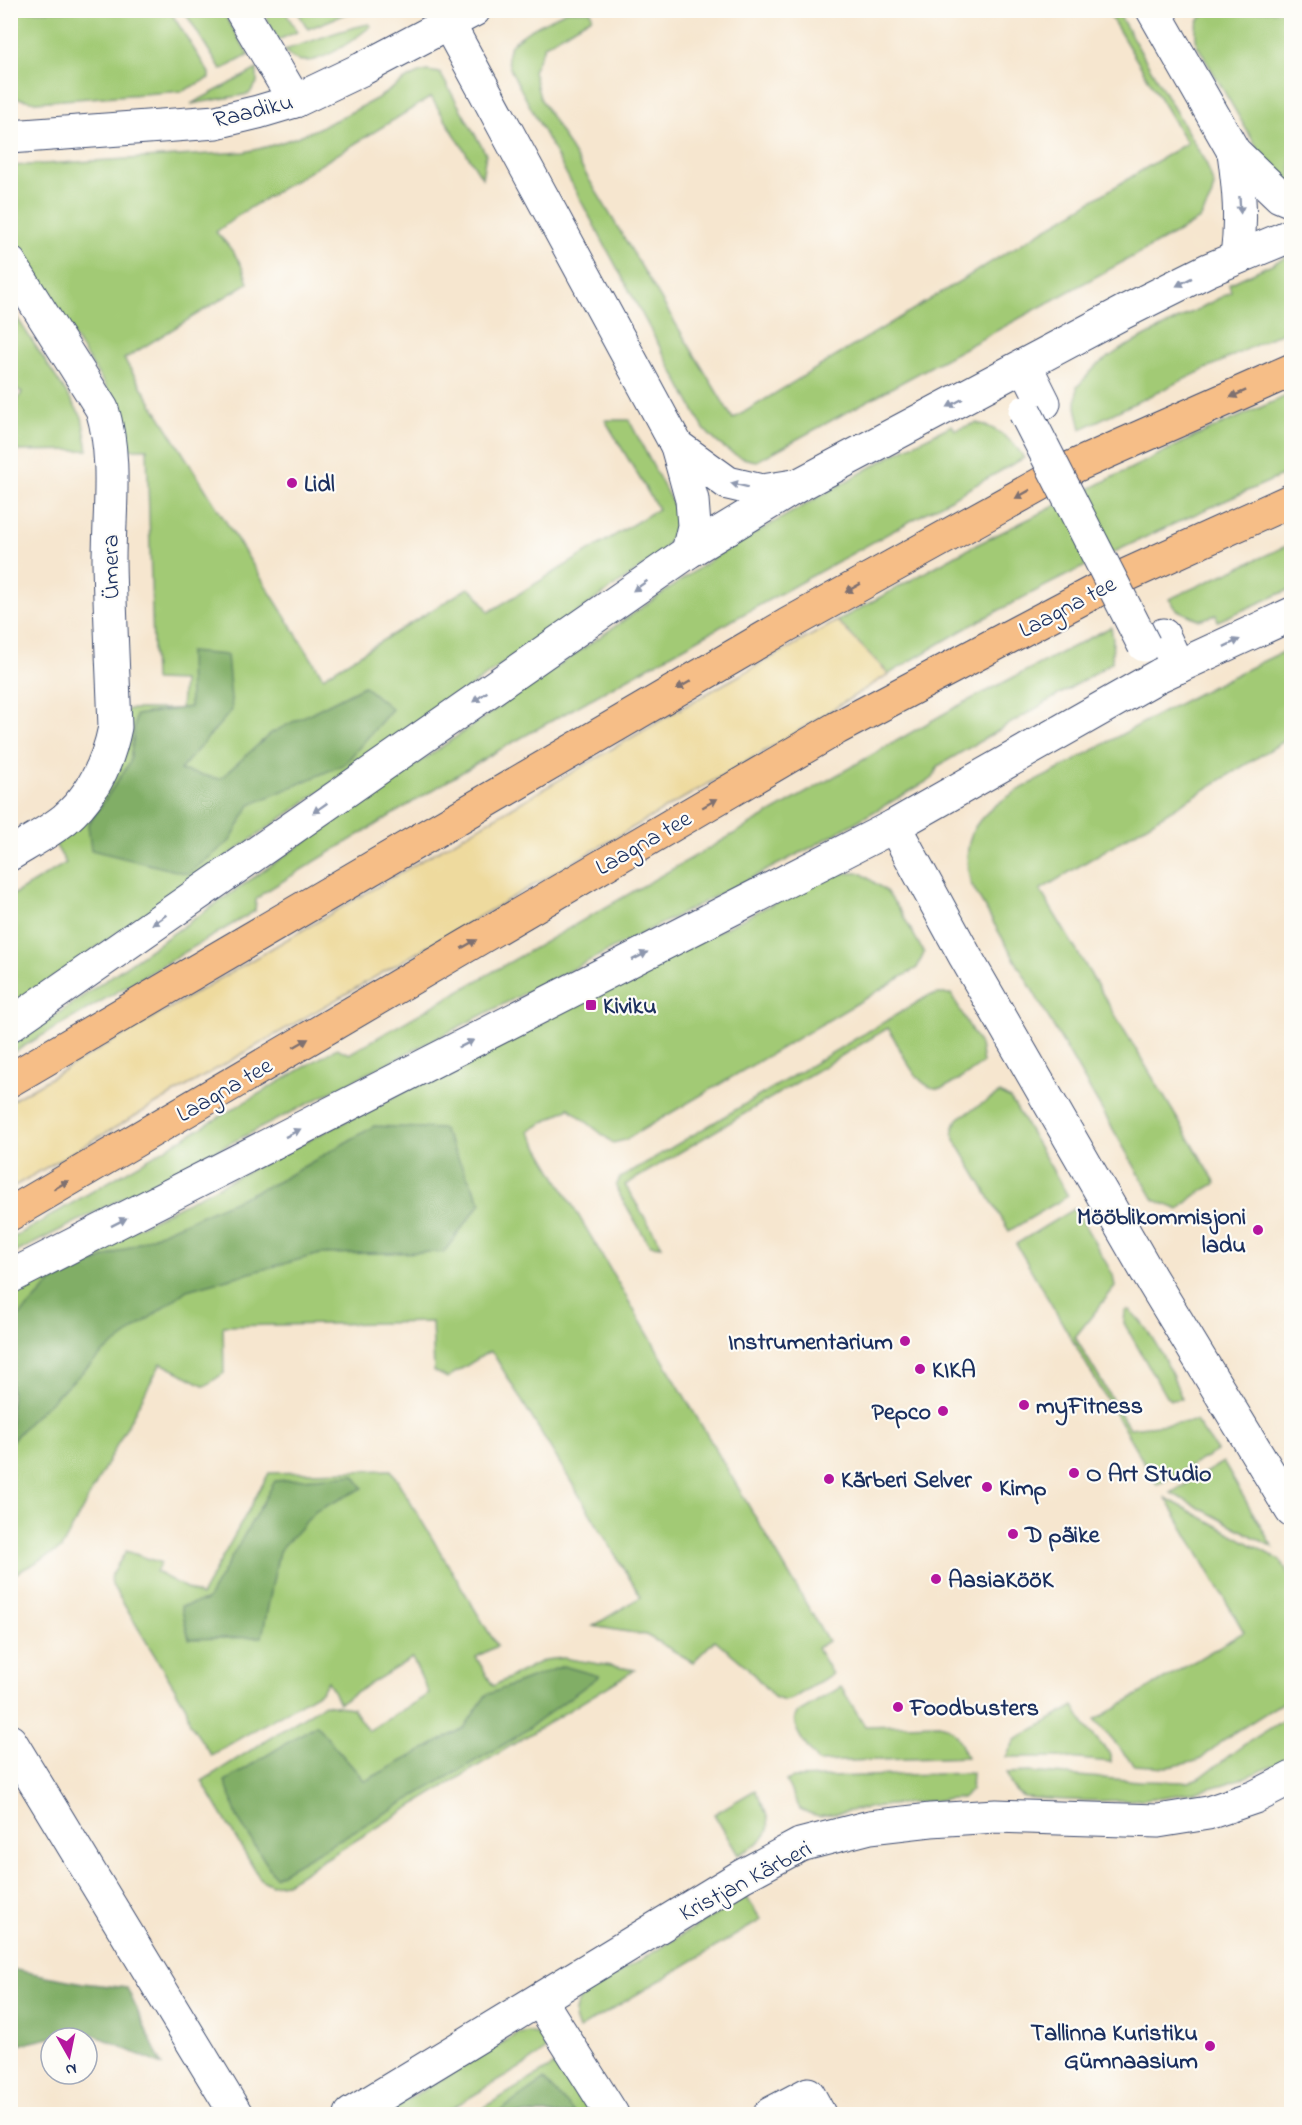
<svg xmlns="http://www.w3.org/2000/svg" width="1302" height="2125" viewBox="0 0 1302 2125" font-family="'Indie Flower',sans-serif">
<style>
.green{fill:#a2ca75;stroke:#5e7c6a;stroke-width:1.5}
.forest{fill:#81ae66;stroke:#4e6e62;stroke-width:1.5}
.sand{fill:#eeda9e;stroke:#84847e;stroke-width:1.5}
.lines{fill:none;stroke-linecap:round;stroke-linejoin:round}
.minor-casing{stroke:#3c4a6f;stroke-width:35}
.major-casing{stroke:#3c4a6f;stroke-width:35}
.minor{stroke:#fff;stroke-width:33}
.major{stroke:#f6be87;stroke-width:33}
.minor-bridge-casing{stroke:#3c4a6f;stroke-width:35;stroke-linecap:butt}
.minor-bridge{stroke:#fff;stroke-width:33}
.oneway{fill:#8d97ae}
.oneway2{fill:#7e6f70}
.poi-dot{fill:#b5179e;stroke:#fdfcf7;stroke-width:2}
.labels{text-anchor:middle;stroke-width:4.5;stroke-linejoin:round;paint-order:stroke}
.street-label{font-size:24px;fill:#1b2f5e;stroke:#fdfcf7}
.poi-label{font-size:24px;font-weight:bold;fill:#1b2f5e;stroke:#fdfcf7;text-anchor:start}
</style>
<rect width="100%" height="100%" fill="#fdfcf7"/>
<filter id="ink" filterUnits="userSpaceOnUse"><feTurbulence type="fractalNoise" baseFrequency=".0167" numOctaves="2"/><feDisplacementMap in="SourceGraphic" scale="12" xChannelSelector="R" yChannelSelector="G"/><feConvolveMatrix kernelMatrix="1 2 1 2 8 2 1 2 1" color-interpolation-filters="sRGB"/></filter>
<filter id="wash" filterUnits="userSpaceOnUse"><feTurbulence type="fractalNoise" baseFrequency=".008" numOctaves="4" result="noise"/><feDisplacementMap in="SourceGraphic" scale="24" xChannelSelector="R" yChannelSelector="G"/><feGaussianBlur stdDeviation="1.35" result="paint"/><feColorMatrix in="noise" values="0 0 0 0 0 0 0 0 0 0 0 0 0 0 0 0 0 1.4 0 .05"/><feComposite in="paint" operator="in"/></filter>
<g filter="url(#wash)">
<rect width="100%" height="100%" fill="#f6e6cf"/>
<!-- green -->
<g class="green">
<polygon points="10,11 170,11 209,73 209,78 183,91 36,102 11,97"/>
<polygon points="184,11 222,11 249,55 221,70"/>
<polygon points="266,11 285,11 297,32 278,40 267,20"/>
<polygon points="297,11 353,11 308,29"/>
<path d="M566 11H591L592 17 545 45 533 71 540 98 733 419 1187 143 1107 11H1117L1207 165 1214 186 1211 198 1200 219 1178 232 757 461C735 459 718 445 704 429L512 73C509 65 506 58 509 49 515 35 552 19 566 11Z"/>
<path d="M1210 11H1291V185L1267 165 1197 45C1194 29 1195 18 1210 11Z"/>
<path d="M369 24 371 26C355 39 316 69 295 59 291 58 287 53 284 50 312 42 340 29 369 24Z"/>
<polygon points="257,69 257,83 249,94 191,104"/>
<path d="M427 71 440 73 486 154 482 178 431 97 243 212 216 232C230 246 243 263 248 283L124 359 323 677 468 588 477 594 489 612 658 509 605 420H629L678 514C674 531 670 543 658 556L11 1007V896L66 863 53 841 128 709H181L183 681 154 680 147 449H123L122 416 115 401 11 238V166L244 152C292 143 332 123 374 100 391 91 408 74 427 71Z"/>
<polygon points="1291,255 1291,328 1081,429 1076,407 1077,387 1097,365 1121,349 1231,292 1229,284"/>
<polygon points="10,307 82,417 88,450 11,451 11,412 22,392 11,386"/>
<path d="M1291 394V472C1186 517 1080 566 979 621 948 638 919 656 889 674L837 621 960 553 1196 436Z"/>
<path d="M976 423C995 426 1014 441 1024 458L492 754 263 893 256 900 255 911 11 1054V1046L722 552 896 453 952 425 955 430Z"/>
<polygon points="1291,544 1291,589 1218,621 1216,615 1199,620 1177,610 1169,599"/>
<polygon points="1111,627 1113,639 1112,662 1089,677 938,766 933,778 812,847 11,1255 11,1239 337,1048 349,1054 954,708"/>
<path d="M1291 648V737L1040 890 1216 1183 1194 1196 1179 1210 1154 1200 971 884C966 866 965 844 975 827 992 799 1038 781 1065 766 1139 724 1214 684 1291 648Z"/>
<polygon points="841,873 861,873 886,891 901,912 924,953 917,968 625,1140 613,1143 569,1108 529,1131 828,1641 817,1648 832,1674 792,1699 784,1701 774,1697 746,1666 715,1640 693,1662 646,1635 593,1626 641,1597 494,1355 490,1351 447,1378 434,1371 432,1322 223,1326 224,1373 205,1386 161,1363 61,1549 11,1576 11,1292 825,877"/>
<path d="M939 994H951L980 1045 983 1063C971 1071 956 1084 942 1088 916 1094 900 1045 888 1028L625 1185 662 1246 651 1245 647 1241 618 1192 616 1186 620 1178 928 996Z"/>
<path d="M1000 1093 1010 1099 1015 1106 1068 1196 1009 1231 958 1145C952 1136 951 1126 960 1117Z"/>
<polygon points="1075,1208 1113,1275 1115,1287 1075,1337 1129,1428 1196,1421 1217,1451 1157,1485 1016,1244"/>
<path d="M1129 1310C1151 1327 1172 1373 1182 1399L1171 1400 1166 1397 1124 1323 1125 1311Z"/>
<polygon points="1223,1462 1273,1547 1171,1493"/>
<polygon points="391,1470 497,1646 476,1657 493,1686 544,1660 563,1658 635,1670 286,1883 272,1885 260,1879 202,1781 324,1704 352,1708 368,1731 429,1694 412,1658 339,1703 328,1681 322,1691 211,1755 190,1724 186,1707 112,1585 111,1576 126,1551 161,1563 156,1572 201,1596 269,1473"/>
<polygon points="1166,1498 1280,1560 1291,1579 1291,1697 1223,1740 1201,1759 1193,1762 1168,1767 1134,1765 1095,1720 1244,1632"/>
<path d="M841 1687 865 1726 939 1724C958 1729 959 1742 967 1757L818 1762C810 1750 788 1727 797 1713Z"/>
<polygon points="1074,1706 1086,1727 1111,1755 1111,1762 1056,1757 1006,1757 1015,1740"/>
<path d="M1291 1715V1757C1204 1802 1120 1806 1024 1797 1014 1792 1009 1784 1007 1773L1029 1772 1139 1781 1188 1782 1201 1777 1242 1746Z"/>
<polygon points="972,1773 971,1790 962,1798 880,1806 819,1816 809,1813 800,1809 786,1781 793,1778"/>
<path d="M755 1790C774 1827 777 1834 738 1855L714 1814Z"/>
<path d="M746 1896 761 1920 579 2029C572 2015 574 2006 584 1994Z"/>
<polygon points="528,2032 541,2035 549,2043 545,2050 528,2063 442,2114 383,2114 517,2034"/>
<polygon points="561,2061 594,2114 482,2114 486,2106"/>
</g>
<!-- forest -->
<g class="forest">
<polygon points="189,652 227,655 232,710 180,770 220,779 271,733 364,686 392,709 345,764 250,805 230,841 188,874 91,850 88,825 130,762 136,715 190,707"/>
<polygon points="374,1126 443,1129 481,1203 444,1252 320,1254 187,1290 103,1353 30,1421 11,1442 11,1325 54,1280 277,1182"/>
<polygon points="354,1475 363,1488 316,1511 279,1551 262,1637 189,1639 181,1606 207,1600 275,1481"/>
<polygon points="563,1666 599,1676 515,1738 275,1877 238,1819 225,1781 316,1725 365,1781 464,1728 486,1695"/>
<polygon points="11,1969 83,1983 127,1988 162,2065 83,2030 15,2046 11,2045"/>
<polygon points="544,2080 576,2114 496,2114"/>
</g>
<!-- sand -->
<polygon class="sand" points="837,621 889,674 787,738 11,1188 11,1101 699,698"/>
</g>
<g filter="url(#ink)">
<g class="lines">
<defs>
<g id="minor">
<polyline points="241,10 295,101"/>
<polyline points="1153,10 1234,152 1280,196 1292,201"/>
<polyline points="449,25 677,446 692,500 694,526 688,552"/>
<polyline points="10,137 216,122 258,112 295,101 362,69 474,10"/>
<path d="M1234 152C1239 189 1242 219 1237 257"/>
<path d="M10 263 102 409C117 457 109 511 109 561 110 616 113 672 115 727 108 762 93 795 65 819 49 832 28 843 10 854"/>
<polyline points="1025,365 1044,403"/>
<polyline points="677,446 728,483 762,491 794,486"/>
<polyline points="1163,635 1178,667"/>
<polyline points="894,826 965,956 1150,1277 1292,1511"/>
<polyline points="10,1025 688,552 797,486 1124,312 1208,270 1292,235"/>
<polyline points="10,1277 894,826 1160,675 1292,614"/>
<polyline points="10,1741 236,2114"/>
<polyline points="540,2000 612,2114"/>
<polyline points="351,2114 742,1876 800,1845 870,1827 931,1820 996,1816 1158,1821 1208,1813 1255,1797 1292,1778"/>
<polyline points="770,2114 808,2094 819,2114"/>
</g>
<g id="major">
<polyline points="10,1080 787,625 1066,470 1292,370"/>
<polyline points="10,1214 837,728 1120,578 1292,500"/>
</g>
</defs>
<!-- minor casing -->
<use href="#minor" class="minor-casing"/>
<!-- major casing -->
<use href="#major" class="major-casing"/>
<!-- minor -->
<use href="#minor" class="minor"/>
<!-- major -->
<use href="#major" class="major"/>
<defs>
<polyline id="minor-bridge" points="1025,412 1144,645"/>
</defs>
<!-- minor-bridge casing -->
<use href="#minor-bridge" class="minor-bridge-casing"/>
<!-- minor-bridge -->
<use href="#minor-bridge" class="minor-bridge"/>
</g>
<!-- one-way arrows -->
<defs><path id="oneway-solid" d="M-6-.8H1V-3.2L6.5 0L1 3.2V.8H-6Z" transform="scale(1.5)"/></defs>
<g class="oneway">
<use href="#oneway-solid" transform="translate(1240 205) rotate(86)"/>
<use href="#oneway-solid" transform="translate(1184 282) rotate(153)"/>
<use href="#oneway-solid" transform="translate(955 403) rotate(152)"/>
<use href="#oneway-solid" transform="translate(739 485) rotate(-166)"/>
<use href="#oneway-solid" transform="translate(640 586) rotate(145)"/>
<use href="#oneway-solid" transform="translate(1232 643) rotate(-25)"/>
<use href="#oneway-solid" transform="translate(480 697) rotate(145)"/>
<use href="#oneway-solid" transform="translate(320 808) rotate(145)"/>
<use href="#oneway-solid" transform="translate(159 920) rotate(145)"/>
<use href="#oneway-solid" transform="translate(640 956) rotate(-27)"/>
<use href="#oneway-solid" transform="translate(466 1044) rotate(-27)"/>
<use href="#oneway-solid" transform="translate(293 1133) rotate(-27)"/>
<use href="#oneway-solid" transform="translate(119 1222) rotate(-27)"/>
</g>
<g class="oneway2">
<use href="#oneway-solid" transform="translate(1238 394) rotate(156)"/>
<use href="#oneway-solid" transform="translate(1023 494) rotate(151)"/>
<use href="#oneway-solid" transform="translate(853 588) rotate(151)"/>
<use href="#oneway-solid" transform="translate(684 685) rotate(150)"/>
<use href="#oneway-solid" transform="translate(710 803) rotate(-30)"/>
<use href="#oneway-solid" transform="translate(469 944) rotate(-30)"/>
<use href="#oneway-solid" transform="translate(301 1043) rotate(-30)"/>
<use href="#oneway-solid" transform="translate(61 1185) rotate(-30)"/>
</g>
</g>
<!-- markers -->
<g class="poi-dot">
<circle cx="292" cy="483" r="6"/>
<rect x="585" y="999" width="12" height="12" rx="3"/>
<circle cx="1258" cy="1230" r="6"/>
<circle cx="905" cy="1341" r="6"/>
<circle cx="920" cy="1369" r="6"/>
<circle cx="1024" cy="1405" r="6"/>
<circle cx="943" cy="1411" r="6"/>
<circle cx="1074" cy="1473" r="6"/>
<circle cx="829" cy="1479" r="6"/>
<circle cx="987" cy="1487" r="6"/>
<circle cx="1013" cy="1534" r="6"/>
<circle cx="936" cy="1579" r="6"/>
<circle cx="898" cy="1707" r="6"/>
<circle cx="1210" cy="2046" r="6"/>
</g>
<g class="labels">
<!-- street labels -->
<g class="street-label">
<text transform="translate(253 110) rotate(-14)" y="8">Raadiku</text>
<text transform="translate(110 567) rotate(-91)" y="8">Ümera</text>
<text transform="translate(1067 606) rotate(-28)" y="8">Laagna tee</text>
<text transform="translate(643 842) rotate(-30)" y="8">Laagna tee</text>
<text transform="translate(224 1089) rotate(-30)" y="8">Laagna tee</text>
<text transform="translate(745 1880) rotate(-28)" y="8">Kristjan Kärberi</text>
</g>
<!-- poi labels -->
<g class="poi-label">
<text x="304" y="491">Lidl</text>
<text x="603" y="1013">Kiviku</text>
<text x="1246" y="1224" text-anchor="end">Mööblikommisjoni<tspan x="1246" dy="28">ladu</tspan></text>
<text x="893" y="1349" text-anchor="end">Instrumentarium</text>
<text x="932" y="1377">KIKA</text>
<text x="1036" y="1413">myFitness</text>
<text x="931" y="1419" text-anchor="end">Pepco</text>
<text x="1086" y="1481">O Art Studio</text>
<text x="841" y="1487">Kärberi Selver</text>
<text x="999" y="1495">Kimp</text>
<text x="1025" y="1542">D päike</text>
<text x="948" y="1587">AasiaKööK</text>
<text x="910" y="1715">Foodbusters</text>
<text x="1198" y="2040" text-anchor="end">Tallinna Kuristiku<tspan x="1198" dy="28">Gümnaasium</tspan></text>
</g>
</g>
<!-- margin -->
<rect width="1302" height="2125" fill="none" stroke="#fdfcf7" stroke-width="36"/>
<!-- north arrow -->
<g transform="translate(69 2056) rotate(171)"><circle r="28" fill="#fdfcf7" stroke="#a3aaba" stroke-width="1.5"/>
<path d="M0-4.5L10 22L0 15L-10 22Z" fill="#b5179e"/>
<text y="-9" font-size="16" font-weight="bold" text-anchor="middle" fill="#1b2f5e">N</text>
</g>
</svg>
